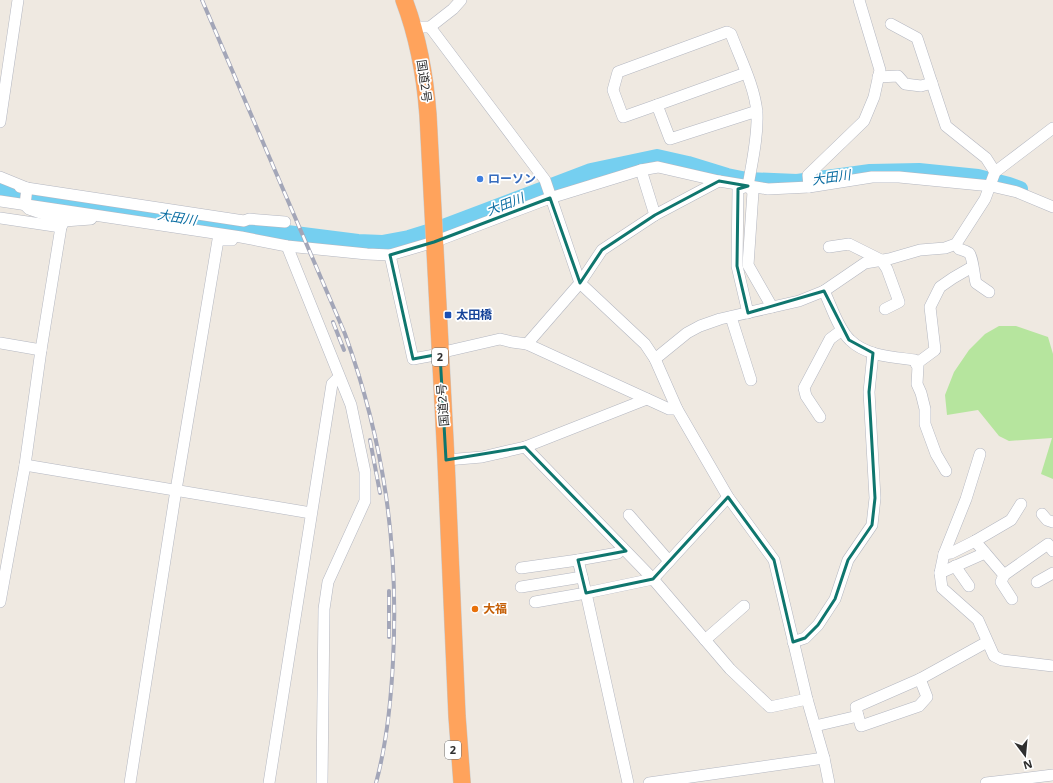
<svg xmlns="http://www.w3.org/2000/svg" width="1053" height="783" viewBox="0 0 1053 783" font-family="'Noto Sans','Noto Sans JP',sans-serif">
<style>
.green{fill:#b6e59e}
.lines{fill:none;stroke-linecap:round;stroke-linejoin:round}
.river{stroke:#75cff0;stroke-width:16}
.minor-casing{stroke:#b4b7c1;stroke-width:12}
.highway-casing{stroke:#c9c9c9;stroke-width:18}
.minor{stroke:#fff;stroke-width:11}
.highway{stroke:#ffa35c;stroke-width:17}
.rail-casing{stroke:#a3a6b8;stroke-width:4}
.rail{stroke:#fff;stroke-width:2.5;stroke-dasharray:8;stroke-linecap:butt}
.marked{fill:none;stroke:#0f766e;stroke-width:3;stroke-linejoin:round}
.shop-dot{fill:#3f7fe0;stroke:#fff;stroke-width:1.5}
.transit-dot{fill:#1a4fb4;stroke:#fff;stroke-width:1.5}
.food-dot{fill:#e8710a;stroke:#fff;stroke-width:1.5}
.labels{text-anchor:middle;stroke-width:3.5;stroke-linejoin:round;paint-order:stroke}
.shield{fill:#fff;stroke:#6d6d6d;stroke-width:1}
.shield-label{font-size:11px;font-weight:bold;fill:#2e2e2e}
.street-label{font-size:12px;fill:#2e2e2e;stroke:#fff}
.shop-label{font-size:12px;font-weight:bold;fill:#366cbe;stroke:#fff;text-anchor:start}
.transit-label{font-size:12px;font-weight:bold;fill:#164399;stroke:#fff;text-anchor:start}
.food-label{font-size:12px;font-weight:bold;fill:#c56008;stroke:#fff;text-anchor:start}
.water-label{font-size:13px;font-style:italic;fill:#0d6fa3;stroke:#fff}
</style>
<rect width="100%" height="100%" fill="#efe9e1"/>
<!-- green -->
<polygon class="green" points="999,326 1016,326 1048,337 1053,354 1053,479 1041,474 1052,438 1009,441 999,436 978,410 947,415 945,395 954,372 969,350 985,334"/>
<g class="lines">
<!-- river -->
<polyline class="river" points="0,190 279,232 358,242 382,243 409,238 438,229 591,171 657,157 688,164 727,176 747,180 797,182 870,172 919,171 978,177 1009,185 1020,189"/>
<defs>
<g id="minor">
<polyline points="891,24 917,38 946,126 986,158 995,172"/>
<polyline points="414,27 430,27 453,9 461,0"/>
<polyline points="430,27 545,180 580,283 645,344 655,359 677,409 728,497 774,560 807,699 824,758 829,783"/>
<polyline points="878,77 898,76 905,84 921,86 932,83"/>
<polyline points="657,105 746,73"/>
<path d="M757 111 670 139 657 105 623 117 613 90 618 72 727 32 731 34C740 58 755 87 757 113 758 137 752 162 748 186L753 192 748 265 772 307"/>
<polyline points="0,122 18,0"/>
<polyline points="641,170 655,215"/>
<polyline points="0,177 27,188 25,205 29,209 64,221 61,227 41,350 25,465 0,602"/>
<polyline points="20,187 244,221 249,219 285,222"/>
<polyline points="809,187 808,175 864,121 874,97 880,70 859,0"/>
<polyline points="0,201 241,237 287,246 367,254 390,255 434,242 550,198 641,170 658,167 719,181 768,189 809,187 872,177 899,177 940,181 991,186 1017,192 1053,207"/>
<polyline points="0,218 61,227"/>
<polyline points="64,221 91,219"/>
<path d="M956 244 959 249C962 250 966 251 969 253 973 257 974 276 976 283L989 292"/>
<polyline points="287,246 351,405 365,472 365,501 328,582 324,609 322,783"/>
<polyline points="829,247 849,244 881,260 887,269 899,302 885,309"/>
<polyline points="390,255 413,359 440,354 448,351 500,339 512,342 527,344 669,409 677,409"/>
<path d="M824 291C831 305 838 329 850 340 866 356 893 357 915 360L918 366 917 384 921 393 925 409V424L936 454 946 471"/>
<polyline points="748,313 737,266 738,189 748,186"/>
<polyline points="731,317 751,380"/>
<polyline points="0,343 41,350"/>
<polyline points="527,344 580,283 602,250 655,215 719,181"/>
<polyline points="655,359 687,333 700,326 720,319 799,301 824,291 865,263 889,259 920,250 945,248 956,244 985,199 995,172 1053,128"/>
<polyline points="916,364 935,350 930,307 940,287 953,278 972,267"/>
<polyline points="820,417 806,396 804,388 830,339 842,330"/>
<polyline points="525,447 653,579 730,669 770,707 807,699"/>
<polyline points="980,454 966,499 944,554 940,573 942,588 978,620 994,656 1002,660 1053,666"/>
<polyline points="446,460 482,457 525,447 647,399"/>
<polyline points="25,465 311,513"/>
<polyline points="1042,514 1047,520 1053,522"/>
<polyline points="629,515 669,561"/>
<polyline points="975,541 1004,575"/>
<polyline points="944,554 951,553 975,541 1011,520 1021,504"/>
<polyline points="955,566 969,586"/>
<polyline points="521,568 578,560"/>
<polyline points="940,573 985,553"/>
<polyline points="1037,582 1053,573"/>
<polyline points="521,587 582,577"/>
<polyline points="1012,599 1001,582 1004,575 1048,544 1053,551"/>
<polyline points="535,602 586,593 578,560 618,553 622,547"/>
<polyline points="705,640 744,606"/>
<polyline points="793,642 805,638 818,625 835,599 848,560 872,525 875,498 869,392 873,353"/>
<polyline points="858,716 861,726 919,706 927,697 920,679"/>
<polyline points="815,726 858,716 856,707 920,679 987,642"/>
<polyline points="130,783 176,490 218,240 232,240"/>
<polyline points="269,783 332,384 339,377"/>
<polyline points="628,783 586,593 653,579 728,497"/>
<polyline points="649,783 824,758"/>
<polyline points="986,783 1053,775"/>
</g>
<path id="highway" d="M404 0C418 37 425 75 428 115L446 460 457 716 462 783"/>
</defs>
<!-- minor casing -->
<use href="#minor" class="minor-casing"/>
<!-- highway casing -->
<use href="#highway" class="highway-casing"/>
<!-- minor -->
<use href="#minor" class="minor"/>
<!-- highway -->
<use href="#highway" class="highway"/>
<defs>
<g id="rail">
<path d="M202 0 345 334C384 442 399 546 393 661 391 702 387 742 376 783"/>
<polyline points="333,322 344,350"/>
<polyline points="370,440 380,493"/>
<polyline points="389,637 389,591"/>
</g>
</defs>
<!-- rail casing -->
<use href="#rail" class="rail-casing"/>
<!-- rail -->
<use href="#rail" class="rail"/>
</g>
<!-- marked area -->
<path class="marked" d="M719 181 748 186 738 189 737 266 748 313 824 291 849 340 873 353 869 392 875 498 872 525 848 560 835 599 818 625 805 638 793 642 774 560 728 497 653 579 586 593 578 560 626 551 525 447 446 460 440 354 413 359 390 255 434 242 550 198 580 283 602 250 655 215Z"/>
<!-- markers -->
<circle class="shop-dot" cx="480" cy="179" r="4"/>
<rect class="transit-dot" x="444" y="311" width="8" height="8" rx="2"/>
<circle class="food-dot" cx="475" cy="609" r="4"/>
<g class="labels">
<!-- shield labels -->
<g class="shield">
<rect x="432" y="348" width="16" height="18" rx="3"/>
<rect x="445" y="741" width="16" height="18" rx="3"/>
</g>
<g class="shield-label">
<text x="440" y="361">2</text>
<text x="453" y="754">2</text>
</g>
<!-- street labels -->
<g class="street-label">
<text transform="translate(424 81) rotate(82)" y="4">国道2号</text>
<text transform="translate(443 405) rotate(-94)" y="4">国道2号</text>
</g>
<!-- shop labels -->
<g class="shop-label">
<text x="488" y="183">ローソン</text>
</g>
<!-- transit labels -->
<g class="transit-label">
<text x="456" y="319">太田橋</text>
</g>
<!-- food labels -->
<g class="food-label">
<text x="483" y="613">大福</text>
</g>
<!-- water labels -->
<g class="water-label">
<text transform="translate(831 177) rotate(-8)" y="5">大田川</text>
<text transform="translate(505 204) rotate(-21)" y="5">大田川</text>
<text transform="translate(177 217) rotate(9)" y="5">大田川</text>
</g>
</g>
<!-- north arrow -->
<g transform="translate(1025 755) rotate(164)" stroke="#ffffff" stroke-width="3" paint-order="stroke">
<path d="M0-3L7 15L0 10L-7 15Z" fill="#2e2e2e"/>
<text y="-6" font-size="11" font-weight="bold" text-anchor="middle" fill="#2e2e2e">N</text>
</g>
</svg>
